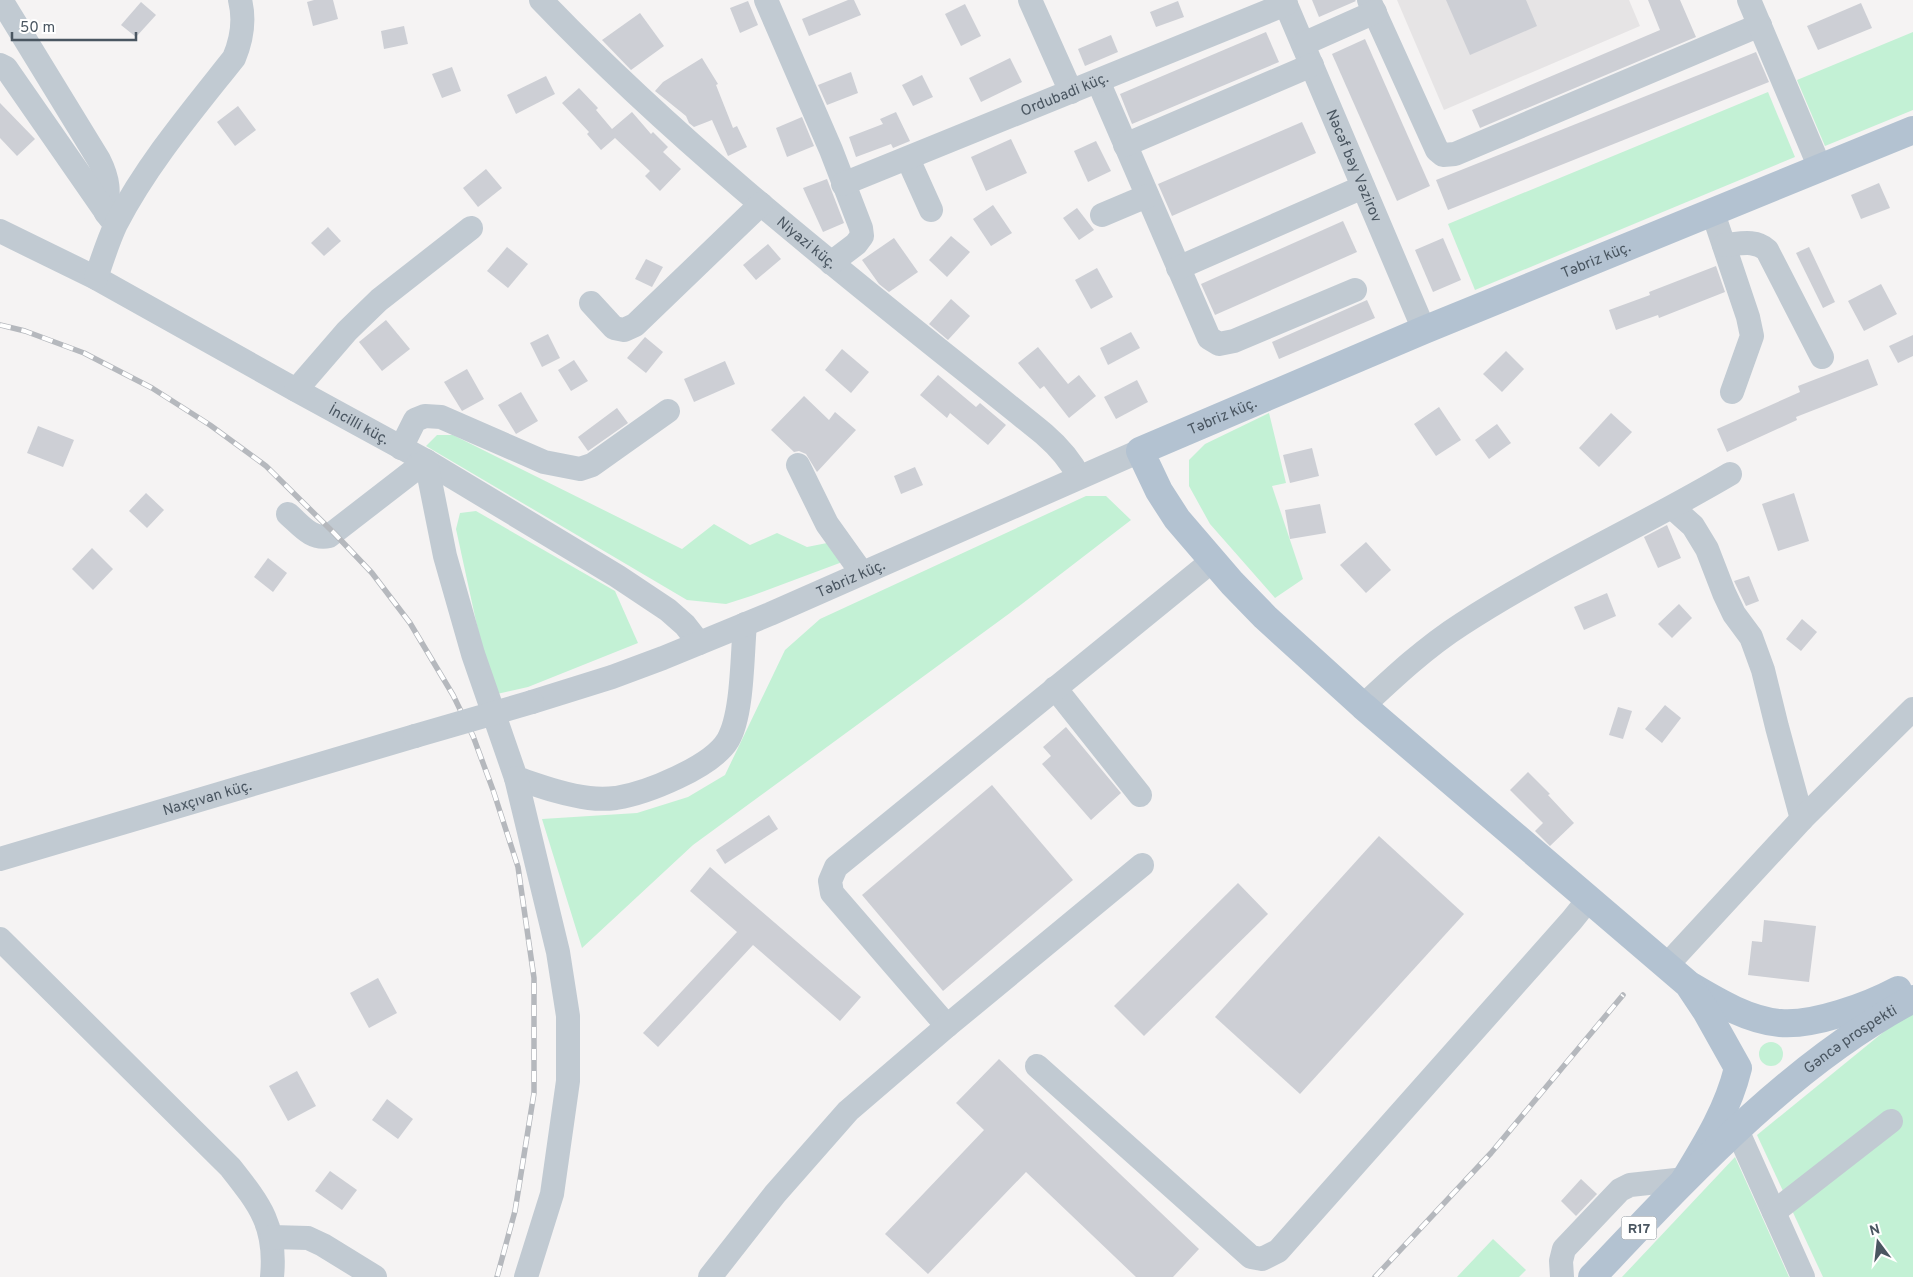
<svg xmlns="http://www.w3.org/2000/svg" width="1913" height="1277" viewBox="0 0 1913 1277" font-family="Overpass,sans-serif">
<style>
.education{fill:#e6e4e5}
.green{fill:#c3f1d5}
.building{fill:#cdcfd5}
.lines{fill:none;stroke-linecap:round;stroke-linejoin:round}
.minor{stroke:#c1cad2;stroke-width:24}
.major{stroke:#b3c2d1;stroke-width:28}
.rail-casing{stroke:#b5b8bd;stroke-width:5.5}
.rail{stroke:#fff;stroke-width:4;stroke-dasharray:11;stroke-linecap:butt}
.minor-bridge{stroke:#c1cad2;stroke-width:24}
.labels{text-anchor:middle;stroke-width:4.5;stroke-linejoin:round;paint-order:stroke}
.shield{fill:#fff;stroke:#808990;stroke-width:1}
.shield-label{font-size:14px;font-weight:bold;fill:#4a5661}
.street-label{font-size:15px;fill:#4a5661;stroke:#fff}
</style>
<rect width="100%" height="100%" fill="#f5f3f3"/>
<!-- education -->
<polygon class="education" points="1397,0 1629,0 1640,26 1444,110"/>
<!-- green -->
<g class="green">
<polygon points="1913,32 1913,110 1825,146 1797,80"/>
<polygon points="1768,92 1795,157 1475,290 1448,224"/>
<polygon points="1269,413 1286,483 1272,486 1303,579 1275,598 1210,524 1189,486 1189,460 1205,444"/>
<polygon points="437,435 453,435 682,549 714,524 750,545 777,533 807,547 832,542 845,561 751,596 726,604 687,600 426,446"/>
<polygon points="1086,496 1106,496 1131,520 1010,613 693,845 582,948 542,819 637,813 688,797 725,775 785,650 820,619"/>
<polygon points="476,511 615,591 638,643 528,687 497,694 481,644 456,529 460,513"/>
<polygon points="1913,1008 1913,1277 1823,1277 1757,1135"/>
<circle cx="1771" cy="1054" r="12"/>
<polygon points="1735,1157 1789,1277 1622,1277"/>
<polygon points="1493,1239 1526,1270 1519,1277 1457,1277"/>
</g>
<!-- building -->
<g class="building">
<polygon points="314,0 333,0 338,19 313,26 307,2"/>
<polygon points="848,0 854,0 861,15 809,36 802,19"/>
<polygon points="1312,0 1355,0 1356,1 1319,17"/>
<polygon points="1446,0 1526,0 1537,26 1470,55"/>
<polygon points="1648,0 1680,0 1696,37 1480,128 1472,110 1660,30"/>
<polygon points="748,1 758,25 740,33 730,8"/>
<polygon points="1178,1 1184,17 1156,27 1150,12"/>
<polygon points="141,2 156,15 136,37 121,25"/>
<polygon points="1861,3 1872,28 1818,50 1807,26"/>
<polygon points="965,4 981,36 961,46 945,14"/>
<polygon points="640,13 664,46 631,70 602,40"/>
<polygon points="404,26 408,44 384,49 381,31"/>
<polygon points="1266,32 1279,62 1132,124 1120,94"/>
<polygon points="1111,35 1118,52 1085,66 1078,49"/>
<polygon points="1365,39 1430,186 1397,201 1332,54"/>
<polygon points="1756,52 1769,82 1448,210 1436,180"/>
<polygon points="702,58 718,84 716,85 733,128 737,126 747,147 728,156 712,120 694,127 689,123 686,116 655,91 663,82"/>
<polygon points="1010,58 1022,82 981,102 969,78"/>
<polygon points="452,67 461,91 442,98 432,74"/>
<polygon points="851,72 858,93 827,105 818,85"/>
<polygon points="922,75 933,97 913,106 902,85"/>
<polygon points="546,76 555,94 516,114 507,95"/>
<polygon points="579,88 598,108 596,110 612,129 632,112 651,134 653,132 668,147 663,152 681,169 660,191 645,176 650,171 615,138 601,150 587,134 589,132 562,103"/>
<polygon points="0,103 35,139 17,156 0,138"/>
<polygon points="238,106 256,130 235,146 217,122"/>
<polygon points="896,112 910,141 893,148 891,144 856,157 849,137 883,124 880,119"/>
<polygon points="802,117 814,146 787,157 776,128"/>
<polygon points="1302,122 1316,153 1172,216 1158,184"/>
<polygon points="1011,139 1027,173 986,191 971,157"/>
<polygon points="1096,141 1111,171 1088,182 1074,151"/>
<polygon points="486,169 502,188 478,207 463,188"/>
<polygon points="827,179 844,223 823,232 803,188"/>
<polygon points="1879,183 1890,208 1861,219 1851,195"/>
<polygon points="993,205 1012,233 991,246 973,219"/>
<polygon points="1077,208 1094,230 1079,240 1063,218"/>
<polygon points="1343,221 1357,252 1215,315 1201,284"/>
<polygon points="328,227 341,241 324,256 311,243"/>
<polygon points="951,236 970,252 947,277 929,260"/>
<polygon points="894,238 918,272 889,292 879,284 862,260"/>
<polygon points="1443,238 1461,280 1433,292 1415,250"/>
<polygon points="768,244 781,259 756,280 743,265"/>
<polygon points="507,247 528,264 508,288 487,271"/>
<polygon points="1809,247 1835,302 1823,308 1796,253"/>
<polygon points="646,259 663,267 652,287 635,279"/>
<polygon points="1716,266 1725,292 1659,318 1658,315 1616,330 1609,310 1650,295 1649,292"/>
<polygon points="1097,268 1113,297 1091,309 1075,280"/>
<polygon points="1881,284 1897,314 1864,331 1848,301"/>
<polygon points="951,299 970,316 948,340 929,324"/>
<polygon points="1367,300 1375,318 1279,359 1272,342"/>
<polygon points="386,320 410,349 382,371 359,342"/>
<polygon points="1131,332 1140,348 1108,365 1100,348"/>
<polygon points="548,334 560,358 542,367 530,343"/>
<polygon points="1913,335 1913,356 1898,363 1889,346"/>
<polygon points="645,337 663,352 646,373 627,358"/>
<polygon points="1038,347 1068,384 1079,375 1096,396 1069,418 1044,386 1040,389 1018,363"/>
<polygon points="842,349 869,372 851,393 825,370"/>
<polygon points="1506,351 1524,369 1502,392 1483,374"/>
<polygon points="1868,359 1878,385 1796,417 1797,420 1727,452 1717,429 1800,392 1798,386"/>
<polygon points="574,360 588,381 571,391 558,370"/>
<polygon points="725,361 735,384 694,402 684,379"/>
<polygon points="467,369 484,399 462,411 444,382"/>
<polygon points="938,375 976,407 980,403 1006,425 988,445 950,413 947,418 920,395"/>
<polygon points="1137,380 1148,402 1116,419 1104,397"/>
<polygon points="521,392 538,421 516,434 498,405"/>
<polygon points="804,396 829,420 835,412 856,430 817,472 806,454 799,451 794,452 771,430"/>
<polygon points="1439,407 1461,440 1436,456 1414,424"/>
<polygon points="617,408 628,423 588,451 578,437"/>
<polygon points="1611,413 1632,432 1599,467 1579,448"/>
<polygon points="1497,424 1511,443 1489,459 1475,440"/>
<polygon points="38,426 74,440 63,467 27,453"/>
<polygon points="1312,448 1319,476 1290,483 1283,455"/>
<polygon points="915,467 923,485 901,494 894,476"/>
<polygon points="146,493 164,510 147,528 129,511"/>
<polygon points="1794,493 1809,541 1778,551 1762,504"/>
<polygon points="1320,504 1326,533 1290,539 1285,510"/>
<polygon points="1667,525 1681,558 1658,568 1644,537"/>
<polygon points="1366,542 1391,570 1366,593 1340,565"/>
<polygon points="92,548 113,569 93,590 72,569"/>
<polygon points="268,558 287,573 273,592 254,577"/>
<polygon points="1749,576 1759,601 1746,606 1734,581"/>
<polygon points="1607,593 1616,616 1584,630 1574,607"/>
<polygon points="1679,604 1692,618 1672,638 1658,624"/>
<polygon points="1802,619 1817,632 1801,651 1786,639"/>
<polygon points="1665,705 1681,718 1662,743 1645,729"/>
<polygon points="1618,707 1632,711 1623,739 1609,735"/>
<polygon points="1066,727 1121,793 1091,820 1042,764 1051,756 1043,747"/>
<polygon points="1528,772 1550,794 1548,795 1574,823 1550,846 1535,831 1543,823 1510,790"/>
<polygon points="992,785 1073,880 943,991 862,895"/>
<polygon points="769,815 778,829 725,864 716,850"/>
<polygon points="1379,836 1464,914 1300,1094 1215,1017"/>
<polygon points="710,867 861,997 840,1021 753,945 658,1047 643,1033 737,932 690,891"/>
<polygon points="1238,883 1268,914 1144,1036 1114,1006"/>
<polygon points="1764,920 1816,926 1809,982 1748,975 1752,941 1762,942"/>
<polygon points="378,978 397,1013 369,1028 350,993"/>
<polygon points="999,1059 1199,1249 1173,1277 1136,1277 1026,1172 928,1274 885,1234 984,1130 956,1103"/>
<polygon points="297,1071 316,1106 288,1121 269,1086"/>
<polygon points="387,1099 413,1119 398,1139 372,1120"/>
<polygon points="330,1171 357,1190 342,1210 315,1191"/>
<polygon points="1581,1179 1597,1194 1576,1216 1561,1201"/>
</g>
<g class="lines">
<!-- minor -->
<g class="minor">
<path d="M1 0 99 160C109 180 109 191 106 213"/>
<path id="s1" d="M541 0C694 160 872 295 1044 434 1059 447 1070 459 1079 477"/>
<polyline points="766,0 831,150 861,228 862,236 856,244 831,263"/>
<polyline points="1030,0 1071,92"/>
<path id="s2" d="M1284 0 1424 330"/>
<polyline points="1369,0 1437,150 1443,155 1455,154 1760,25"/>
<polyline points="1749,0 1820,168"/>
<polyline points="1303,44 1375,12"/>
<polyline points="0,65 6,68 110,218"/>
<polyline points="1098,81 1209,338 1219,344 1234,341 1355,290"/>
<polyline points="1125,145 1312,65"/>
<polyline points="908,159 931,210"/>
<path id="s3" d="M843 184 1286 4"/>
<polyline points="1713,213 1748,317 1752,336 1732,392"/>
<polyline points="1102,215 1147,196"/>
<path id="s4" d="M0 231 96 278 296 390 426 461 617 576 668 610 685 625 699 643"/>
<path d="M1724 245C1739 244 1755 239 1767 250L1822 357"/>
<polyline points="1178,268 1363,187"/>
<path d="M96 278C102 260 108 241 116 224 147 164 192 111 234 58 242 39 245 20 240 0"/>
<polyline points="591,303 614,328 624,330 635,325 761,204"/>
<polyline points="296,390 347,331 379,300 471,228"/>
<polyline points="401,448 415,420 425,416 441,417 544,462 580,469 592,465 668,411"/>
<polyline points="798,465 827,524 862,573"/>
<polyline points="1673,508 1693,526 1707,549 1724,593 1734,614 1751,637 1763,670 1777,727 1802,819"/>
<path d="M288 514C301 525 311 540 329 536L426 461 445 556 473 654 516 778C540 786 564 795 589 798 597 799 608 799 616 798 647 793 712 767 728 740 743 714 742 655 745 624"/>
<polyline points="1055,688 1140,795"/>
<path id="s5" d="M532 702 612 677 663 658 770 614 1140 451"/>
<path d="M1363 706C1394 677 1426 647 1462 624 1548 568 1642 526 1730 474"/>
<polyline points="516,778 558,952 568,1016 568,1081 552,1194 526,1277"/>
<path id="s6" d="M0 859 415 736"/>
<path d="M0 939 230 1167C260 1205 277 1226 272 1277"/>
<polyline points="1667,965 1802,819 1913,709"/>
<polyline points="947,1026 832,893 830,881 836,867 1212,561"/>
<polyline points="1037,1066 1251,1257 1262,1259 1278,1251 1572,920 1588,900"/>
<polyline points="1737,1130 1803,1277"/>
<polyline points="1774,1212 1891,1121"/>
<polyline points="272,1237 308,1238 323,1245 375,1277"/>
<polyline points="710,1277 775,1194 848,1111 947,1026 1142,865"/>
<polyline points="1562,1277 1561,1261 1564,1249 1620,1190 1630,1185 1685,1179"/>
</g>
<!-- major -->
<g class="major">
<path d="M1691 986C1718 1002 1748 1020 1780 1023 1813 1026 1868 1006 1898 990"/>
<path id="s7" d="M1685 1179C1707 1143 1728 1109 1738 1068L1706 1011 1688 984 1363 706 1265 617 1232 583 1177 519 1159 491 1140 451 1424 330 1913 130"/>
<path id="s8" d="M1592 1277C1687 1177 1790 1064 1913 999"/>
</g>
<defs>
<g id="rail">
<polyline points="0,325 25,331 84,353 152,388 210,425 266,466 334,533 372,573 410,623 453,695 473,736 493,790 518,867 534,978 534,1093 515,1211 497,1277"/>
<polyline points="1375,1277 1491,1153 1623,995"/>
</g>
</defs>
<!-- rail casing -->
<use href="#rail" class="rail-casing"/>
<!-- rail -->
<use href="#rail" class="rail"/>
<!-- minor-bridge -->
<polyline class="minor-bridge" points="415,736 532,702"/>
</g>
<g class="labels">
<!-- shield labels -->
<rect class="shield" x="1621.5" y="1216.5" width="35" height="23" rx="4"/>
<g class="shield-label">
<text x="1639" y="1233">R17</text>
</g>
<!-- street labels -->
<g class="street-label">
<text dy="5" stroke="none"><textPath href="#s3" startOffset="239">Ordubadi küç.</textPath></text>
<text dy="5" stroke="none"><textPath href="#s2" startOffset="180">Nəcəf bəy Vəzirov</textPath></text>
<text dy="5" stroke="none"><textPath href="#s1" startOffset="360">Niyazi küç.</textPath></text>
<text dy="5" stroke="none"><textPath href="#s7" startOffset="1485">Təbriz küç.</textPath></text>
<text dy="5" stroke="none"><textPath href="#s7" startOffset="1080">Təbriz küç.</textPath></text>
<text dy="5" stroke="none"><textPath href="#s4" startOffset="408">İncilli küç.</textPath></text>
<text dy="5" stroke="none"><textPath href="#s5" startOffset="342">Təbriz küç.</textPath></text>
<text dy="5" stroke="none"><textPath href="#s6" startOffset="216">Naxçıvan küç.</textPath></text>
<text dy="5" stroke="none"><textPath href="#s8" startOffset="352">Gəncə prospekti</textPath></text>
</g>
</g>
<!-- north arrow -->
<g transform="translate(1878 1242) rotate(345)" stroke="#ffffff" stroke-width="4" paint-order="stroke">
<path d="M0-4L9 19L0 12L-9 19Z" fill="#4a5661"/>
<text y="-8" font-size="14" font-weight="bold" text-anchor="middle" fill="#4a5661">N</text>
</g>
<!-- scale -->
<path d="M12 32v8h124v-8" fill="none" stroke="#4a5661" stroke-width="2.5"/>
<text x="20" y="32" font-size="15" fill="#4a5661" stroke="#ffffff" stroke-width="4" paint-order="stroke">50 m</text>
</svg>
